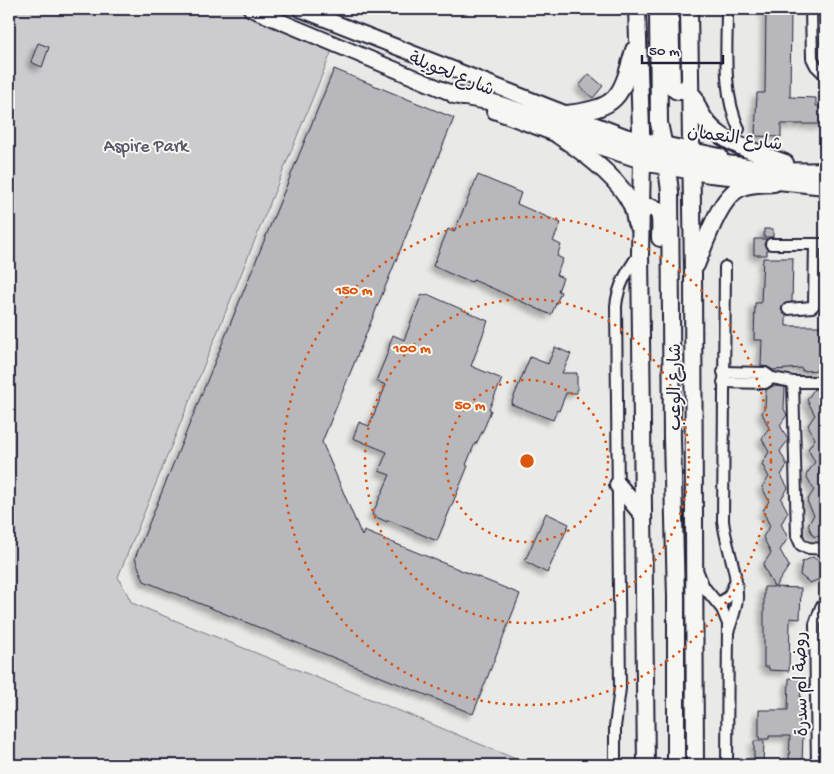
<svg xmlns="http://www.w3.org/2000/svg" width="834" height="774" viewBox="0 0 834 774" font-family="'Gochi Hand','Playpen Sans Arabic',sans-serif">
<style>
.green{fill:#ccccce;stroke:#777784}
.building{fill:#b8b8bc;stroke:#22223b;filter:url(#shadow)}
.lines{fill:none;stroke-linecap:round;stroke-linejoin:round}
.street-casing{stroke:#22223b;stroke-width:14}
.secondary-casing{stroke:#22223b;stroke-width:18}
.primary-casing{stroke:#22223b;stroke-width:20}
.street{stroke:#f6f6f2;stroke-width:10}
.secondary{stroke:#f6f6f2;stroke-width:14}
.primary{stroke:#f6f6f2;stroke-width:16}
.ring{fill:none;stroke:#de560e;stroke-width:2.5;stroke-dasharray:2.5 5}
.labels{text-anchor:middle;stroke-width:4;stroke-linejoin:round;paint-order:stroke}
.street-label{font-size:18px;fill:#22223b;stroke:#f6f6f2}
.park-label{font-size:18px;fill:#555567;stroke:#f6f6f2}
.centre{fill:#de560e;stroke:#f6f6f2;stroke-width:2.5}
.ring-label{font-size:15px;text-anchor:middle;font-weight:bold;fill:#de560e;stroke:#f6f6f2;stroke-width:4;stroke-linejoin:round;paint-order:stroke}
</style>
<defs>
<filter id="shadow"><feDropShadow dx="-4.5" dy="4.5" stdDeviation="2.5" flood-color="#0004"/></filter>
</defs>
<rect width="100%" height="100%" fill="#e9e9e7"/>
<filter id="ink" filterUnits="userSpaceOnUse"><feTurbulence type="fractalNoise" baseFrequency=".02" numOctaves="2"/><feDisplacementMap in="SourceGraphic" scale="10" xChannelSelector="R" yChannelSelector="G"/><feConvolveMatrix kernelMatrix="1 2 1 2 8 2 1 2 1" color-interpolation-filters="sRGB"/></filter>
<g filter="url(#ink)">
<!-- green -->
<polygon class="green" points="9,9 238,9 333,48 118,577 132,603 422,720 530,765 9,765"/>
<!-- building -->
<g class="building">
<polygon points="766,9 791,9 790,97 816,98 816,106 825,106 825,124 781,124 781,137 755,136 757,93 765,93"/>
<polygon points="38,43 49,47 42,67 31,62"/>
<polygon points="334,69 454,118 322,442 362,536 364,531 520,594 473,714 144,581 135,558"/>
<polygon points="589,74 603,86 593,98 579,86"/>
<polygon points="478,175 521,193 517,204 561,223 553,241 561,245 557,256 563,259 556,275 563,278 558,291 561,292 551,315 492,288 473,280 472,282 462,279 433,266 448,229 454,232"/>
<rect x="764" y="229" width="9" height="8"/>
<polygon points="754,239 767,239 764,244 767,249 767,255 754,255"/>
<polygon points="763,258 793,258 792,302 784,304 781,310 786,315 786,326 824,326 823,341 820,341 821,370 802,371 802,368 773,370 768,367 761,366 762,340 754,340 755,303 761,303"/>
<polygon points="422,294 426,296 427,294 488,321 471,366 502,379 489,409 491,410 485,426 476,444 475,443 466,465 468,466 437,541 388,520 387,522 372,515 390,475 379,471 387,452 353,438 359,422 369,426 386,385 376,381 388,352 390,343 393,335 404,340"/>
<polygon points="555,347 571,354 562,373 577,373 577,393 566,393 559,411 557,410 553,420 511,404 530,357 548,364"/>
<polygon points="773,386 785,387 784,409 787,415 780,425 788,440 780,451 787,465 781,475 788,488 781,499 788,512 781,524 788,538 780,550 789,566 775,587 801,588 800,619 790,618 789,671 769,670 769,667 764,667 764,587 774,587 763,565 771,553 763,537 770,526 763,511 769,501 762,487 769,477 762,464 769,452 762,439 769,428 762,413 765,407 766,390"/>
<polygon points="814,389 825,390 825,537 813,536 808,525 814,515 807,501 814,490 806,475 815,462 808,449 815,439 808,425 815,415 807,400"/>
<polygon points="546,513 569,524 547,573 525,561"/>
<polygon points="813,557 824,565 822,578 810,583 800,575 802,562"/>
<polygon points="789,678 801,679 799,735 803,735 802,765 789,765 790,736 769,736 769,739 759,739 759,710 788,710"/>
<polygon points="754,741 764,741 763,765 754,765"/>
</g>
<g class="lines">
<defs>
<g id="street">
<path d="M727 9C727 49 722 92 739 129"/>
<polyline points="811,9 812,58 816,66 825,75"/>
<polyline points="771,244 825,244"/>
<path d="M725 267 723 521C726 547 738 572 737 598 736 610 732 621 728 632"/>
<polyline points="788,309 812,307 814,305 815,244"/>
<polyline points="723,372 765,373 772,378 793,382 825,382"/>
<polyline points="723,382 765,383 772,378"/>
<polyline points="793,382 797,536 801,545 809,548 825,549"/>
<polyline points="698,572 704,587 722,609 728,624 727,765"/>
<path d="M717 602C729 601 731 592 735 582"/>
<path d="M615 765V727L620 688 616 306C618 285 628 270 639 254"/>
<polyline points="817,765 815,624 821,607 825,605"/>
</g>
<g id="secondary">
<polyline points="251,9 463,98"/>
<polyline points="300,9 567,114 625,136 720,156"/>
<polyline points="494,111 558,135 587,143 654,165 710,175 825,187"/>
</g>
<g id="primary">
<polyline points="637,9 642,161 640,253 646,765"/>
<polyline points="658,9 659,123 664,147 669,157"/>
<path d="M670 9 672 86C678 95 685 90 690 83"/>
<polyline points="689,9 693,272 695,765"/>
<polyline points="454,95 488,101 641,151 672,156 681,155 691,150"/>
<path d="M694 97C706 141 747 148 785 163"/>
<path d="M567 114C618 108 621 98 634 50"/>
<path d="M558 135C582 151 618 177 631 204 634 210 635 217 636 223"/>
<path d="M641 139C667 152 667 166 670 192L672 439 676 597V765"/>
<path d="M681 158C729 163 777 174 825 171"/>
<path d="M641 213 648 207C664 207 660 227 660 238"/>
<path d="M696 265C705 244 719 198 740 188 750 183 763 184 774 183"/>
<polyline points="618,485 642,514"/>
</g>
</defs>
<!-- street casing -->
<use href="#street" class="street-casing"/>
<!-- secondary casing -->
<use href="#secondary" class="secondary-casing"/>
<!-- primary casing -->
<use href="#primary" class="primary-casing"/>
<!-- street -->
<use href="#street" class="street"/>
<!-- secondary -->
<use href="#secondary" class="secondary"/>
<!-- primary -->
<use href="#primary" class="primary"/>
</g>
</g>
<!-- distance rings -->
<g class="ring">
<circle cx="527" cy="461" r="81"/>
<circle cx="527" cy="461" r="162"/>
<circle cx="527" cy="461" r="244"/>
</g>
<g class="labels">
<!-- street labels -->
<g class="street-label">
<text transform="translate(452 73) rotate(22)" y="6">شارع لحويلة</text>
<text transform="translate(735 137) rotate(8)" y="6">شارع النعمان</text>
<text transform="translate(674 387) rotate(-90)" y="6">شارع الوعب</text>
<text transform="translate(800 684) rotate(-91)" y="6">روضة ام سدرة</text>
</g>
<!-- park labels -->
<g class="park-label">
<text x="146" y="151">Aspire Park</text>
</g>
</g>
<circle cx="527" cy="461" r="8" class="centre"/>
<g class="ring-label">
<text x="354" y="294">150 m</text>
<text x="412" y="352">100 m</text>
<text x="470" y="409">50 m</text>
</g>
<!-- margin -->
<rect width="834" height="774" fill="none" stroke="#f6f6f2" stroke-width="30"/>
<rect x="15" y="15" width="804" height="744" fill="none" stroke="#22223b" stroke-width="2" filter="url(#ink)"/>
<!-- scale -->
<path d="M642 55v8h81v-8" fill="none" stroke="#22223b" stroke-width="2.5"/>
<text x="649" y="55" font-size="15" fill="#22223b" stroke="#f6f6f2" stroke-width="4" paint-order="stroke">50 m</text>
</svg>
